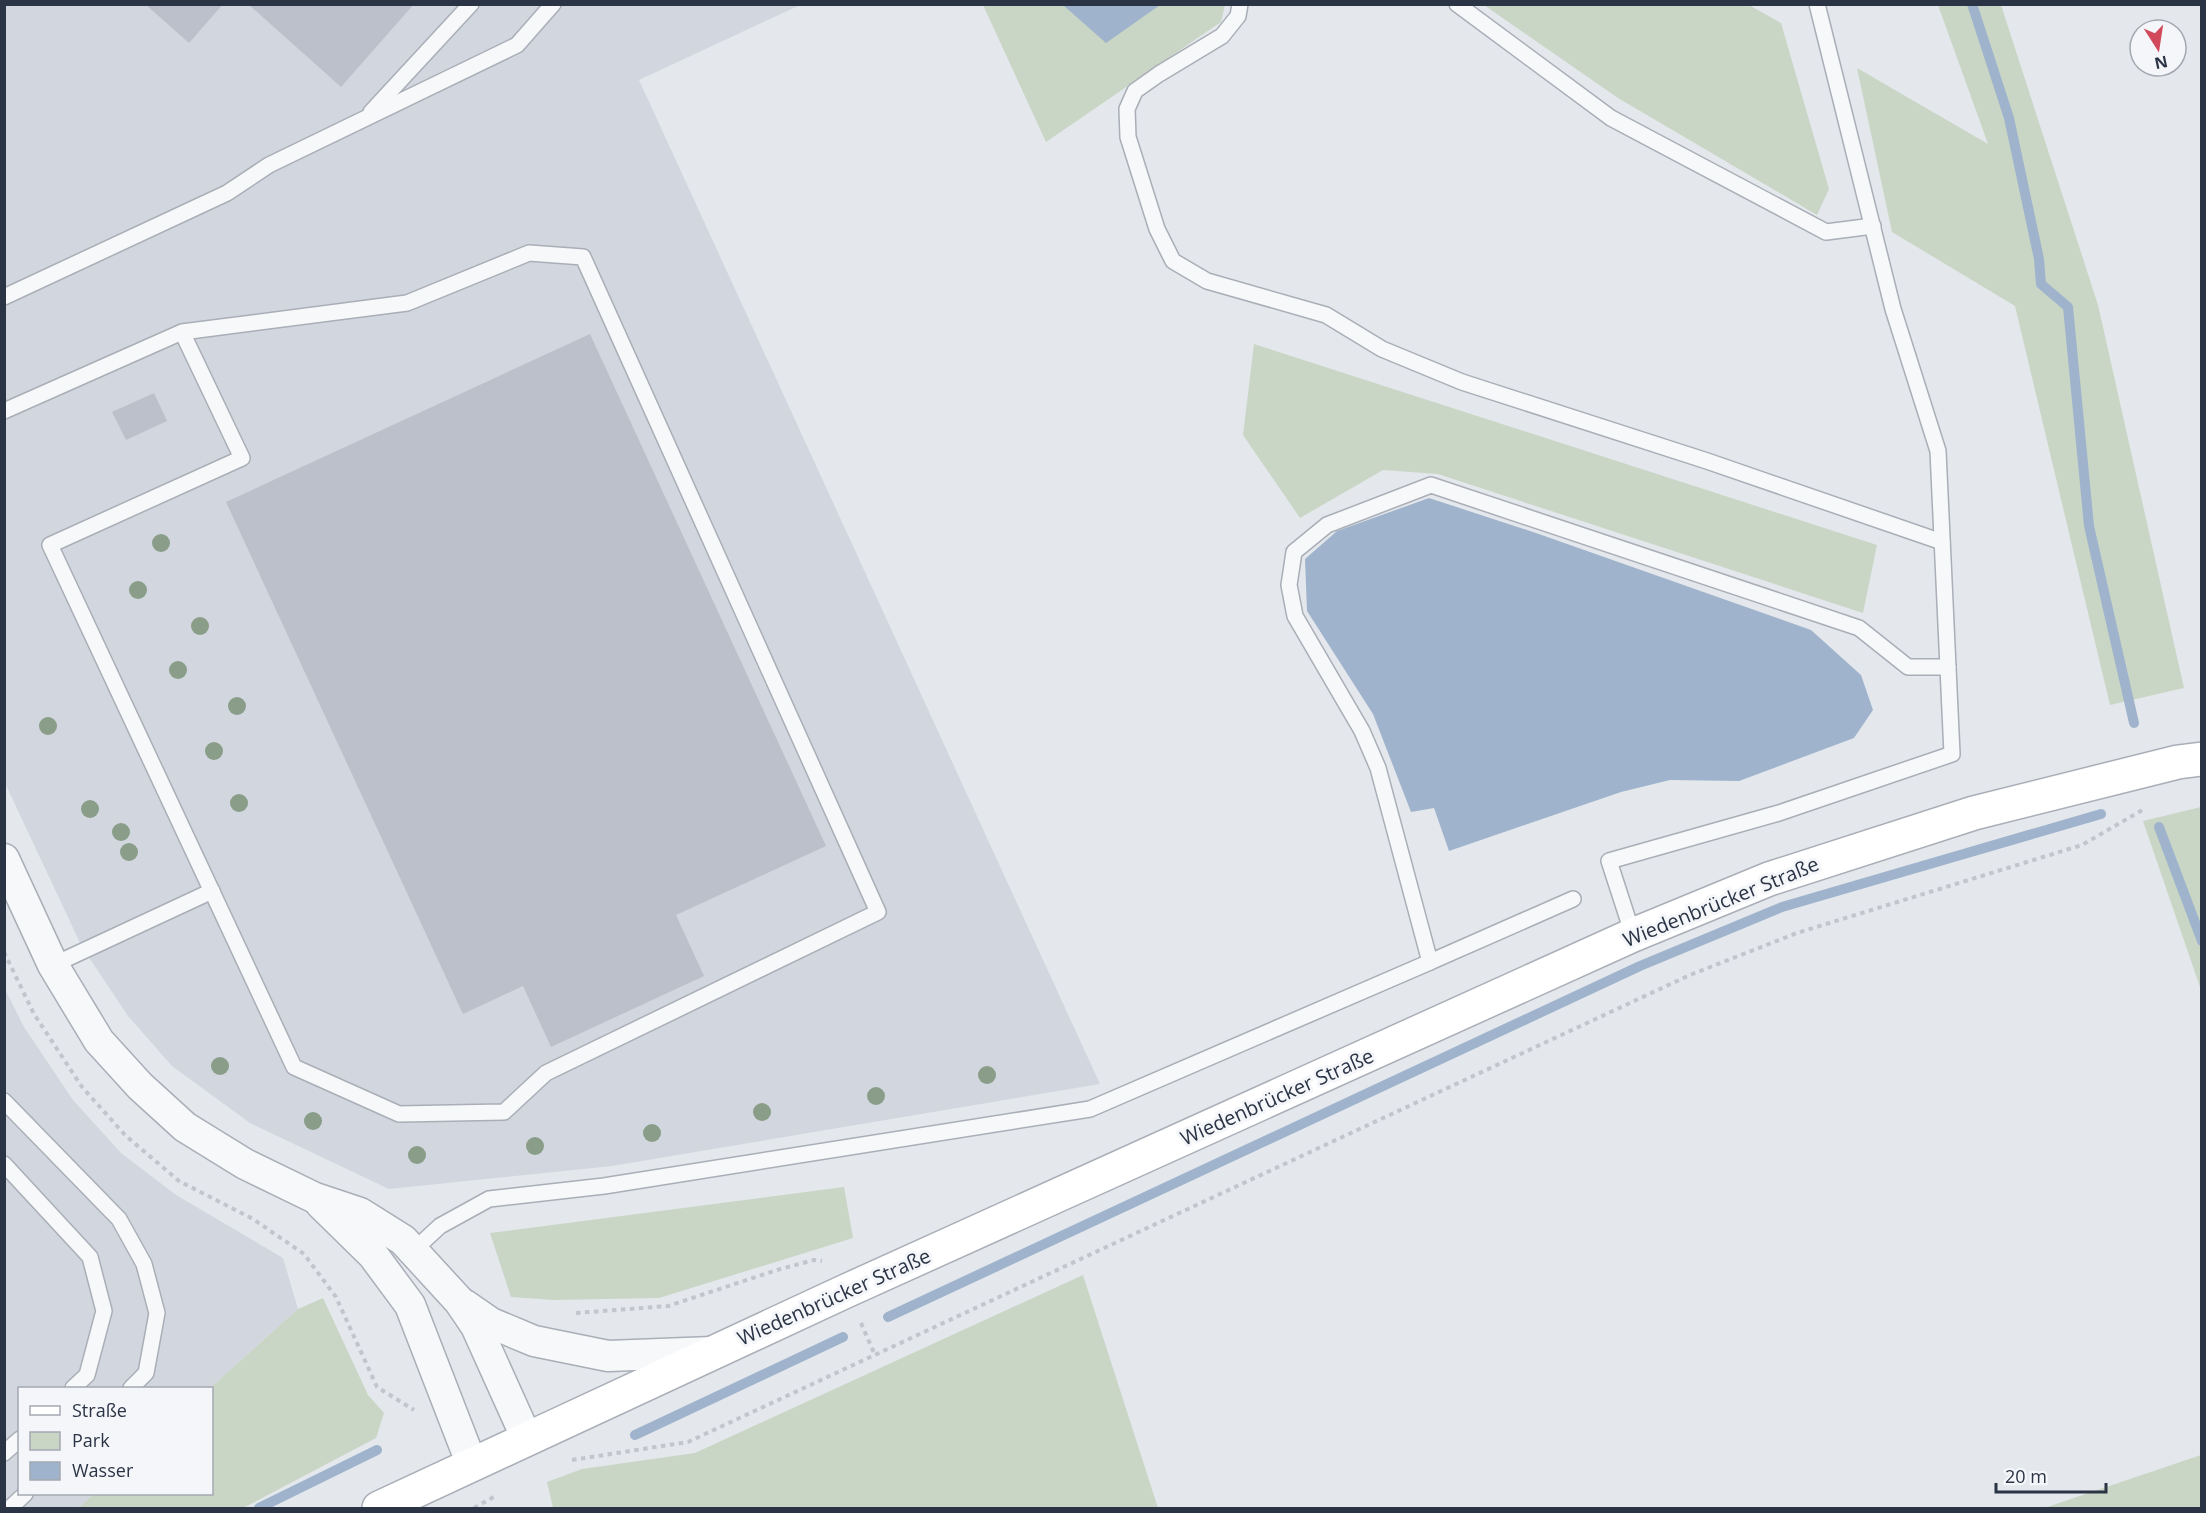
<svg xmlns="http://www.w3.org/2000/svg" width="2206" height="1513" viewBox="0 0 2206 1513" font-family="'Open Sans',sans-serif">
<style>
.built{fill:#d2d6de}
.green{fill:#c9d6c5}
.water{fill:#9fb4cc}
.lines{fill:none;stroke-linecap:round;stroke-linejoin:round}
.stream{stroke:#9fb4cc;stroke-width:10}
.building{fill:#bbc0ca}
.lane-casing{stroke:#a9aeb7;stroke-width:18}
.street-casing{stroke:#a9aeb7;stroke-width:33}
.secondary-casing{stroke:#a9aeb7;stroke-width:36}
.path{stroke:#c2c5cb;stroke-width:4;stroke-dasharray:4.5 4.5;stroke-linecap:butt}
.lane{stroke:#f7f8fa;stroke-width:15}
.street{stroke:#f7f8fa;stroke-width:30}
.secondary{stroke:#fff;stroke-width:33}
.tree{fill:#899d89}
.labels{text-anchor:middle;stroke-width:6;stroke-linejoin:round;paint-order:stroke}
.street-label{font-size:20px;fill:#2b3445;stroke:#f4f6f9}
</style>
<rect width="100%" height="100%" fill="#e4e7ec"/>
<!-- built -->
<g class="built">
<polygon points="4,5 800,5 639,80 1100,1084 612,1166 389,1189 250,1123 172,1066 128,1016 82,947 5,783"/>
<polygon points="4,987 24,1027 73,1100 121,1153 176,1195 283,1258 298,1309 210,1388 20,1388 20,1494 94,1494 78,1508 5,1508"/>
</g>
<!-- green -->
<g class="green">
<polygon points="983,5 1225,5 1221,22 1046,142"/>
<polygon points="1484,5 1749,5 1781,23 1829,189 1817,215 1618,98"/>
<polygon points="1938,5 2001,5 2098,305 2184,688 2110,705 2015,306 1892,232 1857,68 1988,144"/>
<polygon points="1254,344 1877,545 1863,613 1438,474 1383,470 1300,518 1243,435"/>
<polygon points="2201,807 2202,807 2201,990 2143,821"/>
<polygon points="844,1187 853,1238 659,1298 554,1300 511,1297 490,1233"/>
<polygon points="1083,1275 1158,1508 553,1508 547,1482 582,1469 695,1453"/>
<polygon points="323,1298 368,1395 384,1413 376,1438 243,1508 78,1508 94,1494 212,1494 212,1388 210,1388 298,1309"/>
<polygon points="2201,1455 2201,1508 2044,1508"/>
</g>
<!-- water -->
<g class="water">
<polygon points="1063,5 1160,5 1106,43"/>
<polygon points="1429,498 1536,533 1811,630 1861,675 1873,710 1854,738 1739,781 1670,780 1621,792 1449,851 1434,808 1411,812 1373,714 1307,611 1305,559 1337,531"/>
</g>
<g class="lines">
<!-- stream -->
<g class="stream">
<polyline points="1972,4 2009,118 2039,259 2041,284 2068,307 2089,526 2134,723"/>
<polyline points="2159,827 2202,941"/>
<polyline points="888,1317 1640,966 1782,907 2101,814"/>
<polyline points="635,1435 843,1337"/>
<polyline points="259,1508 377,1450"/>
</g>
</g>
<!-- building -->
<g class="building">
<polygon points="145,4 223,4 189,43"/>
<polygon points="248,4 414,4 341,87"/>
<polygon points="590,334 826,846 676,915 704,976 551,1047 523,986 463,1014 226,502"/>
<polygon points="154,393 167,421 126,440 112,412"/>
</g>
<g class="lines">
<defs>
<g id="lane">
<polyline points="1240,4 1238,16 1222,36 1159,74 1135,91 1127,109 1128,137 1157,229 1173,261 1207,281 1326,315 1382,349 1462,382 1707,461 1942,542"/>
<polyline points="1457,4 1611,118 1826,232 1873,226"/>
<polyline points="371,112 471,4"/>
<polyline points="4,297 227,193 269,165 517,45 553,4"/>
<polyline points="4,411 182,332 407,303 529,253 583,257 878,912 546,1073 504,1112 399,1114 294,1067 50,545 242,458 182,332"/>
<polyline points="1573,899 1430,962 1378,768 1362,731 1295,616 1289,585 1294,552 1327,525 1431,485 1859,628 1908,667 1948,667"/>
<polyline points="1633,935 1609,861 1779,813 1952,754 1938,451 1893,309 1817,4"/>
<polyline points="53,965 212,891"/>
<polyline points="4,1101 119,1219 144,1264 157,1313 146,1373 131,1388"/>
<polyline points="4,1164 90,1257 104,1311 87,1375 73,1388"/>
<polyline points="413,1251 440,1226 489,1199 604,1186 1090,1109 1430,962"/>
<polyline points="4,1453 20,1439"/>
<polyline points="10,1508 25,1494"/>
</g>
<g id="street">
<polyline points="4,859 53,965 99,1041 140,1086 185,1127 245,1164 315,1198 360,1213 403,1240 459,1301 476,1326 527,1439"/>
<polyline points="321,1204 373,1255 410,1305 472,1465"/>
<polyline points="465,1305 491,1323 534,1341 608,1356 712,1352"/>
</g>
<polyline id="secondary" points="379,1508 846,1291 1633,935 1769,879 1974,813 2178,762 2202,759"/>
</defs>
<!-- lane casing -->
<use href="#lane" class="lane-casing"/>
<!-- street casing -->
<use href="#street" class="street-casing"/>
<!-- secondary casing -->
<use href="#secondary" class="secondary-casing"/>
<!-- path -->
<g class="path">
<polyline points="4,952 34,1014 82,1087 126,1136 179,1181 253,1219 304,1254 336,1297 377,1387 414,1410"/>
<polyline points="576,1313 668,1306 777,1270 814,1260 822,1261"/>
<polyline points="861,1323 875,1355"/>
<polyline points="572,1460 688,1442 1690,975 1797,933 2082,845 2144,809"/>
<polyline points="474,1508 497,1495"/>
</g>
<!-- lane -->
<use href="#lane" class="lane"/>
<!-- street -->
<use href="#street" class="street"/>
<!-- secondary -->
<use href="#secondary" class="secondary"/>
</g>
<!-- trees -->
<g class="tree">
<circle cx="161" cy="543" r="9"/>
<circle cx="138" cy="590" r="9"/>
<circle cx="200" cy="626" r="9"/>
<circle cx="178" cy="670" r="9"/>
<circle cx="237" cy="706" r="9"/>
<circle cx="48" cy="726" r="9"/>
<circle cx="214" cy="751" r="9"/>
<circle cx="239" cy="803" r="9"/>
<circle cx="90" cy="809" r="9"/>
<circle cx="121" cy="832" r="9"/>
<circle cx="129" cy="852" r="9"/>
<circle cx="220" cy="1066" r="9"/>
<circle cx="987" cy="1075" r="9"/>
<circle cx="876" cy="1096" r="9"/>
<circle cx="762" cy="1112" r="9"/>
<circle cx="313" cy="1121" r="9"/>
<circle cx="652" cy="1133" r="9"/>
<circle cx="535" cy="1146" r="9"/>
<circle cx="417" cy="1155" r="9"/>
</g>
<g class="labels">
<!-- street labels -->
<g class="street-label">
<text transform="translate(1721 902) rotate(-22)" y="7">Wiedenbrücker Straße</text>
<text transform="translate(1277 1097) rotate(-24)" y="7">Wiedenbrücker Straße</text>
<text transform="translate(834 1297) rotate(-24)" y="7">Wiedenbrücker Straße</text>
</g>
</g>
<!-- border -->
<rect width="2206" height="1513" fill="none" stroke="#2b3445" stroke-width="12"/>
<!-- legend -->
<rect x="18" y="1387" width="195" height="108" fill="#f4f6f9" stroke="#a4a8b1" stroke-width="1.5"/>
<rect x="30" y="1406" width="30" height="9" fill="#ffffff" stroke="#a4a8b1" stroke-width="1.5"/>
<text x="72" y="1417" font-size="18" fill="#2b3445">Straße</text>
<rect x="30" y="1432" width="30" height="18" fill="#c9d6c5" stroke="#a4a8b1" stroke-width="1.5"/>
<text x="72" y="1447" font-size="18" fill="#2b3445">Park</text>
<rect x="30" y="1462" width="30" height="18" fill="#9fb4cc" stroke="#a4a8b1" stroke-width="1.5"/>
<text x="72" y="1477" font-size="18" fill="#2b3445">Wasser</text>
<!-- north arrow -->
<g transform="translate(2158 48) rotate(168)"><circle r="28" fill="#f4f6f9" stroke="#a4a8b1" stroke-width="1.5"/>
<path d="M0-4.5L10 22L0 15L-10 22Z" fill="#d1495b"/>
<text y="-9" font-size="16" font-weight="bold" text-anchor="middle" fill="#2b3445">N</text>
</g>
<!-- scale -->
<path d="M1996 1483v9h110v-9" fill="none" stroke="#2b3445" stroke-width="3"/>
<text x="2005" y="1483" font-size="18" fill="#2b3445" stroke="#f4f6f9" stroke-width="4.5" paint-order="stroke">20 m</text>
</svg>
